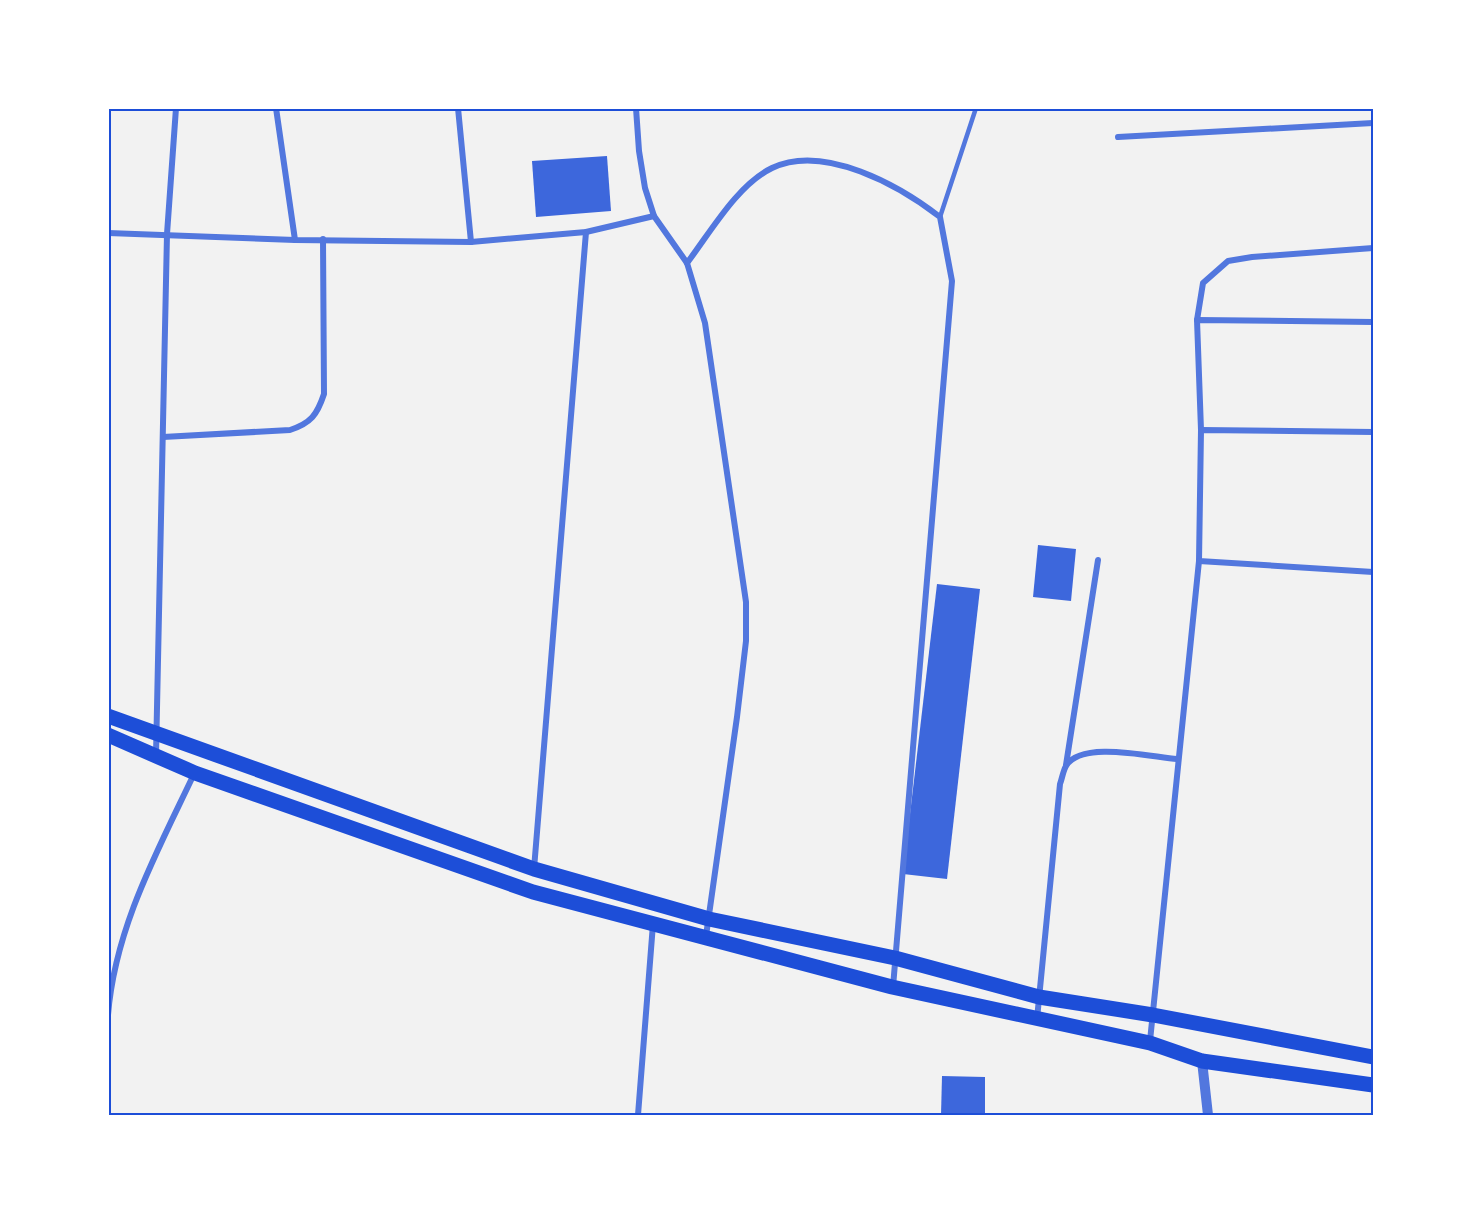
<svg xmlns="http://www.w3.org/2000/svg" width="1481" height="1223" viewBox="0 0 1481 1223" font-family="Poppins,sans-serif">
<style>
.building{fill:#3d67dc}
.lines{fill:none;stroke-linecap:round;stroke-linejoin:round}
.service{stroke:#5277de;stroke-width:4.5}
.minor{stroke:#5277de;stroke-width:6}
.tertiary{stroke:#5277de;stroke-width:10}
.primary{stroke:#1d4ed8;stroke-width:15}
.neatline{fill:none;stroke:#1d4ed8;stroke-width:2}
</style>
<rect width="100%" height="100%" fill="#f2f2f2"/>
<!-- building -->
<g class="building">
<polygon points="607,156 611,211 536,217 532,161"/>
<polygon points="1038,545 1076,549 1071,601 1033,597"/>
<polygon points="937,584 980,589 947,879 903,874"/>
<polygon points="942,1076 985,1077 985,1115 941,1115"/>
</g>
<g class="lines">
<!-- service -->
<polyline class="service" points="940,217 976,108"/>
<!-- minor -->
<g class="minor">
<polyline points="276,108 295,240"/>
<polyline points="458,108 471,242"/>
<polyline points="636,108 639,151 645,188 654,216 687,263 705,323 746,602 746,641 737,717 706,936"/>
<polyline points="1118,137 1373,123"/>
<polyline points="108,233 295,240 471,242 586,232 654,216"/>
<path d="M687 263C710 233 737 185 772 168 824 143 900 186 940 217L952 281 893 987"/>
<polyline points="1197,320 1203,283 1228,261 1252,257 1373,248"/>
<polyline points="1201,430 1197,320 1373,322"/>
<polyline points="1373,432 1201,430 1199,561 1373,572"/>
<path d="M163 437 290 430C311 423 317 415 324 394L323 239"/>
<polyline points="156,755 167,234 176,108"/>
<polyline points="1066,765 1098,560"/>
<polyline points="534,869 586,232"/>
<path d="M108 1015C115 928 157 852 194 774"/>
<path d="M1037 1019 1060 784C1062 779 1063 771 1066 766 1081 740 1151 757 1177 759"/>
<polyline points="1150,1041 1199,561"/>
<polyline points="638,1115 653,924"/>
</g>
<!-- tertiary -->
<polyline class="tertiary" points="1202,1061 1208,1115"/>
<!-- primary -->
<g class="primary">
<polyline points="108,716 534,869 709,919 895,958 1039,997 1153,1015 1373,1057"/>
<polyline points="108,735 195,773 533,892 892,987 1150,1043 1202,1061 1373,1085"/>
</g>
</g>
<!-- border -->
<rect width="1481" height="1223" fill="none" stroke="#ffffff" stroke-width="219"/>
<rect x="110" y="110" width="1262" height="1004" class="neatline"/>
</svg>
